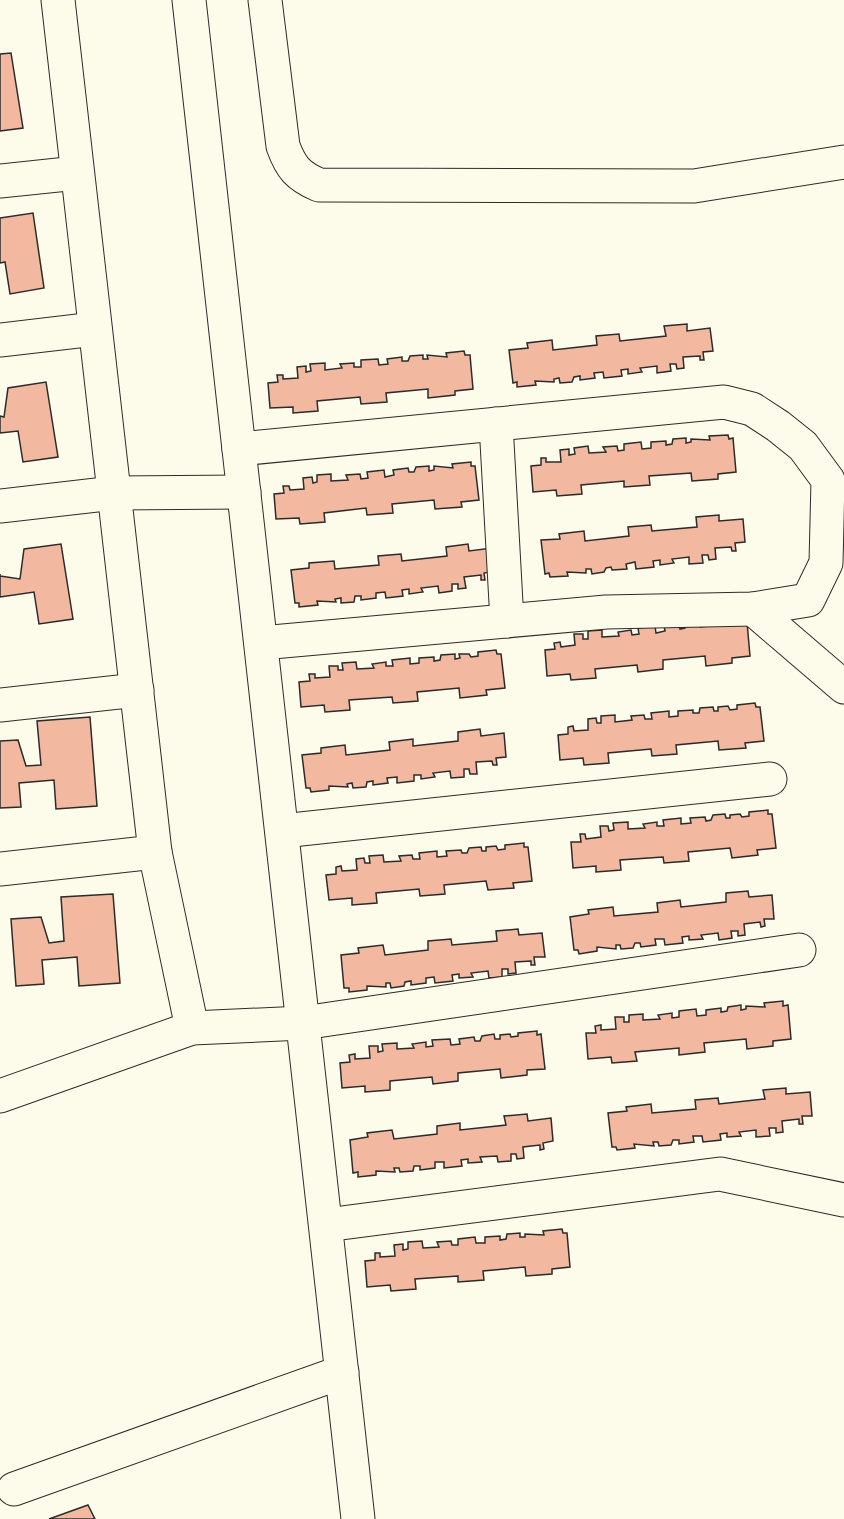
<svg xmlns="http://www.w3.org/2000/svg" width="844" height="1519" viewBox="0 0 844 1519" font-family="'Exo 2',sans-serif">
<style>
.building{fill:#f2b8a0;stroke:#2b2b2b;stroke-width:1.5}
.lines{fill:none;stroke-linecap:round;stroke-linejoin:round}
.minor-casing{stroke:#2b2b2b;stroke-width:35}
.minor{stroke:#fdfbea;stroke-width:33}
</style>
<rect width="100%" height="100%" fill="#fdfbea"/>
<!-- building -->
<g class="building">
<polygon points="11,53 23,128 0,131 0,54"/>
<polygon points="33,213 44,288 10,294 5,262 0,263 0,218"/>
<polygon points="687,324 687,331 710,328 713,351 703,352 704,360 700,360 700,356 683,357 684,368 677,369 676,364 670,364 671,371 657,373 657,366 640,368 642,372 628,374 628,369 621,370 622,376 604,378 603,372 594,373 595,378 580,380 580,376 574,377 572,382 560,383 559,378 554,379 554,382 535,381 536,385 517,387 517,382 513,383 509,350 528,348 527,343 552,340 553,350 597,345 596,336 619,334 620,341 666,336 664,326"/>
<polygon points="464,351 465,355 470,355 473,389 455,391 455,395 428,398 428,389 386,393 387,402 361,404 360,397 317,401 318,411 293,413 293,407 270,408 268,383 278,382 277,375 283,375 283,379 298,378 297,367 306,366 306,372 311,371 310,364 325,363 325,370 342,368 340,364 354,363 354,367 361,367 361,360 378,359 379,365 388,364 387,359 402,357 402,361 408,361 410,356 423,355 423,359 428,359 427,355 447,357 446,353"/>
<polygon points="46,382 58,457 23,462 18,431 0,433 0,416 4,417 8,388"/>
<polygon points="728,435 729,439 733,438 736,472 718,474 718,479 692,481 691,473 649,476 650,485 624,487 624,481 581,485 582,494 557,496 556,490 533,492 531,466 541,465 541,458 546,458 546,462 561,462 560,450 569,449 569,455 575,454 574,448 588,446 589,453 606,452 603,447 617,446 618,451 624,450 624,444 641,442 642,449 651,448 651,442 666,441 666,445 672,444 673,439 686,438 686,443 691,442 691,439 710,440 709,436"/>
<polygon points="471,462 471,466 475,466 479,500 461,502 462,507 435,509 434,500 392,504 393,513 367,515 366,508 324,513 325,522 300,524 299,518 276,519 274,494 284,493 283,486 289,486 290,490 304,489 303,478 312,477 313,483 317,482 317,475 331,474 331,481 348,480 346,475 360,474 361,479 368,478 367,472 384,470 385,477 394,475 393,470 408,468 409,472 414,472 416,467 429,466 429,471 434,470 434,466 453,468 452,464"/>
<polygon points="719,515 719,521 743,519 745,542 735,543 736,551 732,551 731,547 715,548 716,559 709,560 708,555 702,555 703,563 689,564 689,557 672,559 674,563 660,565 660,560 653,561 654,567 636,569 635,562 626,564 627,569 612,570 611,567 606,568 604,572 592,574 591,569 586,569 586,573 567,572 568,576 550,577 549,573 545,574 541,540 560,539 559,534 584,531 585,541 629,536 628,527 651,525 652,531 697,527 696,517"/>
<polygon points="61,544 73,619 39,624 34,592 0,597 0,574 0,576 20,579 24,549"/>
<polygon points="468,544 469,551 492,548 495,571 484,573 485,580 481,580 481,575 464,577 466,588 458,589 458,584 452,584 452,591 439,593 438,586 421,588 423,592 409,594 409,589 402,590 403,596 386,598 385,592 376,593 376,598 361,600 361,596 355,596 354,602 341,603 341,598 335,599 336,602 317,601 318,605 299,607 299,603 295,603 291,570 309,568 309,563 334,561 335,569 379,565 378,556 401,554 402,561 447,556 446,547"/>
<polygon points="700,622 700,627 747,622 750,656 732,658 732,663 706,666 705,656 663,660 663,669 638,672 637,665 595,669 596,678 571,680 570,674 547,676 545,650 555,649 554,643 560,642 561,647 575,645 574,634 583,634 583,639 588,639 588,631 602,630 602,637 619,636 618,632 631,630 632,635 639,634 638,628 655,626 656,633 665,631 664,626 679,625 680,629 685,628 687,623"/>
<polygon points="496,650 497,654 501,654 505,688 486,690 487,695 460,698 459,688 417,692 418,701 393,703 392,697 349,700 350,710 325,712 324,705 301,707 299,682 310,681 309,674 315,674 315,678 330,677 329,666 338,666 338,670 343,670 342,663 356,662 357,669 374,668 372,664 386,662 386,666 393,666 392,660 410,658 410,664 419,663 419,658 434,657 434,661 440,660 441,655 455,654 455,659 460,658 459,654 469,654 471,657 478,656 478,652"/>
<polygon points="755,703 756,707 760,707 764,741 745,743 746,748 719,750 718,741 676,745 677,754 652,756 651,749 608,753 609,763 584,765 583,758 560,760 558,735 568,734 568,727 573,726 574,731 588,730 588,719 596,718 597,723 601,723 601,716 615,715 615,722 632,720 631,716 644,715 645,719 652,719 651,713 669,711 669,717 678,716 678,711 693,710 693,713 699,713 700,708 713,707 714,711 718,711 718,707 728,706 730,710 737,709 737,705"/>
<polygon points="90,717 97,806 56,809 54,780 19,783 21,807 0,808 0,741 18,740 26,766 41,765 37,721"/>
<polygon points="480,729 481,736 504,733 506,757 496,758 497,765 493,765 492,761 476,762 477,774 470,774 469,769 464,769 464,777 451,778 450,771 433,773 435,777 421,779 421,775 414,775 414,781 397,783 397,777 387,778 388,783 373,785 373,781 367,782 366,787 353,788 352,783 347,784 348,787 329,786 329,790 311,792 310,788 306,788 302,755 321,753 321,748 345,745 346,755 390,750 389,742 413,739 413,746 458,741 458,732"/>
<polygon points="768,810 768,814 772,814 776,848 757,850 758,855 732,858 730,848 688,852 689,861 664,863 663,857 620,860 621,870 596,872 596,866 573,868 571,842 581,842 580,834 585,834 586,839 601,837 600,826 608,826 609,831 614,830 613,823 628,822 628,829 645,828 643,824 657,822 657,826 664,826 663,820 681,818 681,824 691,823 690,818 705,817 706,821 711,820 713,815 725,814 726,818 730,818 730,815 740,814 742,817 749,816 749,812"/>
<polygon points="524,843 524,847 528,847 532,881 513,883 514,888 488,890 486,881 444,885 445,894 420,896 419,889 376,893 377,903 352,905 352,898 329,900 326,875 336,874 336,867 341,866 342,871 357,870 356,859 364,858 365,863 370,863 369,856 383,855 384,862 401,861 399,856 412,855 413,859 420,859 419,853 437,851 437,857 447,856 446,851 461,850 462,853 467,853 469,848 481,847 482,851 486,851 486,847 496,846 498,850 505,849 505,845"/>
<polygon points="748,891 749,897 772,895 774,919 764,919 765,926 761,927 760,922 744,924 745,935 738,936 738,931 731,931 732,938 719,940 718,933 701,935 703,939 689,940 689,936 682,937 683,943 665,945 664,939 655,939 656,945 641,947 640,943 635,943 633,948 621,949 620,945 616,945 616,949 597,947 597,951 579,954 578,950 574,950 570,917 589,914 588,910 613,907 614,916 658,912 657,903 680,900 681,907 726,902 726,893"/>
<polygon points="113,894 120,983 79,986 77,957 42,960 44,984 16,986 11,919 41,917 49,943 64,941 61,897"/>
<polygon points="518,929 519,935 542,933 545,957 534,957 535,965 531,965 531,961 515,962 516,973 508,974 508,969 502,969 502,977 489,978 488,971 471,973 473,977 459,978 459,974 452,975 453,981 435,983 434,977 426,978 426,983 411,985 411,981 405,982 404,986 391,988 390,983 386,983 386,987 367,986 367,990 349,992 349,988 344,988 341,955 359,953 358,948 383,945 385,955 428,950 428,941 451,939 452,945 497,941 496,931"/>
<polygon points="783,1001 783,1006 788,1005 791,1039 773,1041 773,1046 747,1049 746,1039 704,1043 705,1052 679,1055 679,1048 635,1052 637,1061 612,1063 611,1057 588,1059 586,1033 596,1033 595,1026 601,1025 601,1030 616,1029 615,1017 624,1017 624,1022 629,1022 629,1015 643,1014 643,1020 660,1019 658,1015 672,1013 672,1018 679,1017 679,1011 696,1009 697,1016 706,1015 706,1010 721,1008 721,1012 727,1011 728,1007 741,1005 741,1010 746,1009 746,1006 765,1007 764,1003"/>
<polygon points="537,1031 537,1035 541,1034 545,1069 527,1070 527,1075 501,1078 500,1069 458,1073 458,1081 433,1084 432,1077 390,1081 390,1090 365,1092 365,1086 342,1088 340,1063 350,1062 349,1055 355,1054 355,1059 370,1058 369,1046 378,1046 378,1052 383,1051 382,1044 397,1043 397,1049 414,1048 412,1044 426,1042 426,1047 433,1046 432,1040 450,1039 451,1045 460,1044 459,1039 474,1037 475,1041 480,1041 482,1036 494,1034 495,1039 500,1039 500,1035 510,1034 511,1037 518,1036 518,1033"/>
<polygon points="786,1088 786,1094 810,1092 812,1116 802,1116 803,1124 799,1124 799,1119 782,1121 783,1132 776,1133 776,1128 769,1128 770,1136 756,1137 756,1130 739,1132 741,1136 727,1137 727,1133 720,1134 721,1140 703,1142 702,1136 693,1136 694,1142 679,1144 679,1140 673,1140 671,1145 659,1146 658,1142 653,1142 654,1146 634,1144 635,1148 617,1150 616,1147 612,1147 608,1113 627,1111 626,1107 651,1104 652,1113 696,1109 695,1100 718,1098 719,1104 765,1099 763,1090"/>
<polygon points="527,1114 528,1121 551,1118 553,1141 543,1143 544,1149 540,1150 540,1145 523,1147 524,1158 517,1159 516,1154 511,1154 511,1161 498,1162 497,1156 480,1157 482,1162 468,1163 468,1159 461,1160 462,1166 444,1168 444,1162 435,1162 435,1168 420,1170 420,1166 414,1166 413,1171 400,1172 399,1168 394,1168 395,1172 376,1171 376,1175 358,1177 358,1172 353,1173 350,1140 368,1137 367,1133 392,1130 394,1139 437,1134 437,1126 460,1123 460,1130 506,1125 504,1116"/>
<polygon points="562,1229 563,1233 567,1233 570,1267 552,1269 552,1274 526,1276 525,1267 483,1271 484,1280 458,1282 458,1276 415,1279 416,1289 391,1291 390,1285 367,1287 365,1261 375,1260 375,1253 380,1253 380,1257 395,1256 394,1245 403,1244 403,1250 408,1249 408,1242 422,1241 423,1248 439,1247 437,1242 451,1241 452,1245 458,1245 458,1239 475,1237 476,1243 485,1243 485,1237 500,1236 500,1240 506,1239 507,1234 520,1233 520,1237 525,1237 525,1234 544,1235 543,1231"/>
<polygon points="88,1505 95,1519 49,1519"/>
</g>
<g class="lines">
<defs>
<g id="minor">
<polyline points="58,0 155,852 192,1028"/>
<polyline points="189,0 358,1519"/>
<path d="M265 0 283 146C291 168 298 176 319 185L694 186 844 162"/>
<polyline points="0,181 77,173"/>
<polyline points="0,340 95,329"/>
<polyline points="496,424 507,621"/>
<polyline points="239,449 724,402 752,409 778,426 803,446 828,480 826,563 808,600 753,609 606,612 261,643"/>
<polyline points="0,506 114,493 244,492"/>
<polyline points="753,609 844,687"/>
<polyline points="0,705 137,690"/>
<polyline points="282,831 770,779"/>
<polyline points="0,869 155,852"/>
<polyline points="0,1096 192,1028 303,1023 799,950"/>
<polyline points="326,1225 720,1174 844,1200"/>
<polyline points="14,1489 342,1372"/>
</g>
</defs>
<!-- minor casing -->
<use href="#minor" class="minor-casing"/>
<!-- minor -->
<use href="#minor" class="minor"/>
</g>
</svg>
